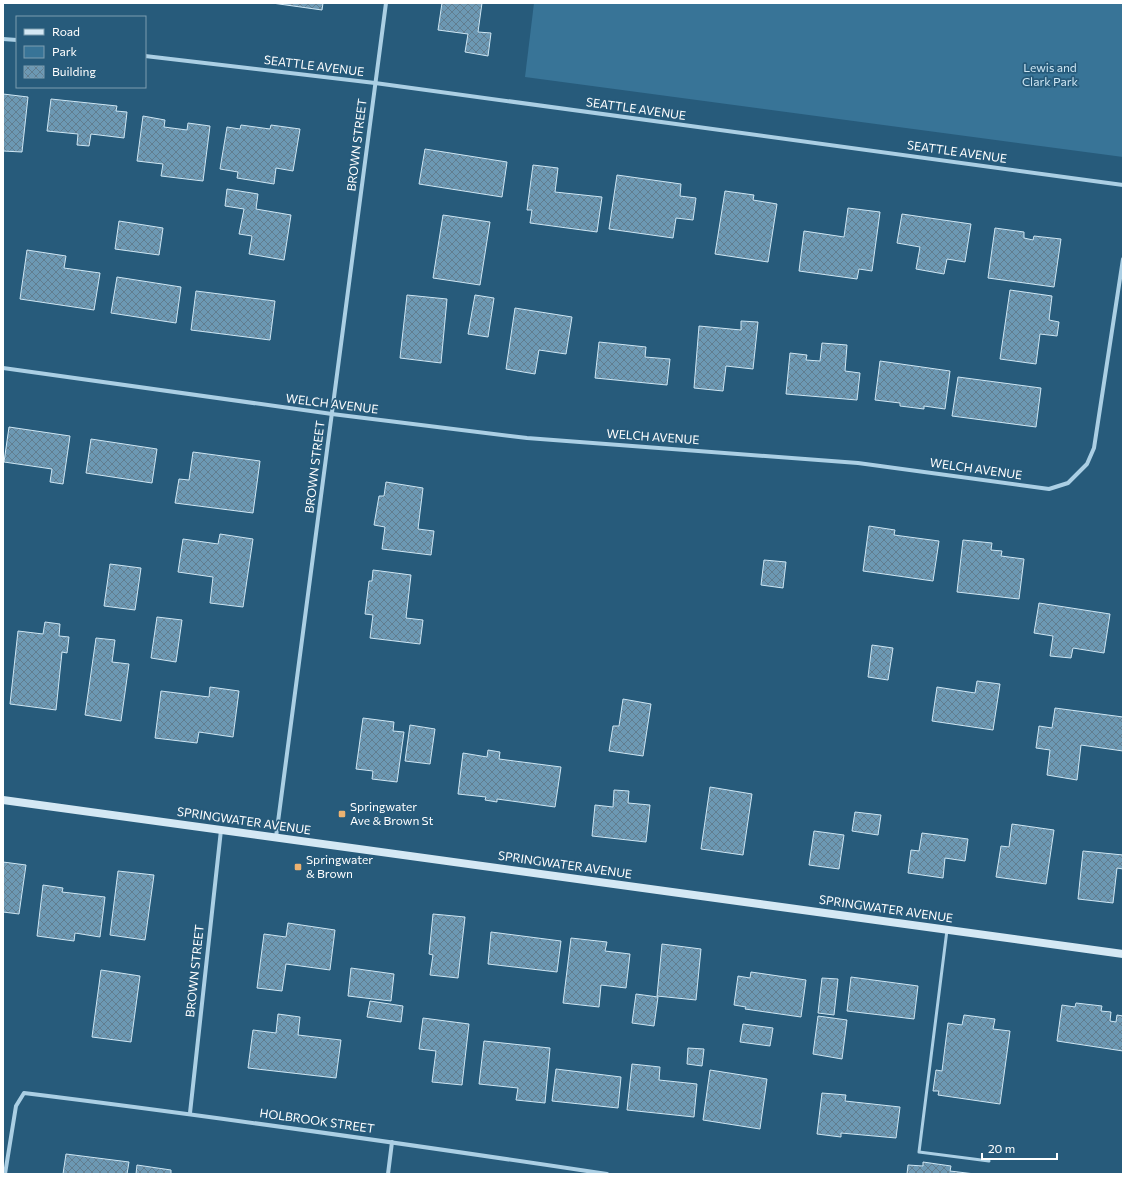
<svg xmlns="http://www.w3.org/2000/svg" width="1126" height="1177" viewBox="0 0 1126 1177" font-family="Commissioner,sans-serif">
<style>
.park{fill:#387497}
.building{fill:url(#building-cross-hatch);stroke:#cee6f3}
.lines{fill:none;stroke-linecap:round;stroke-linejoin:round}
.lane{stroke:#abcfe4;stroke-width:3}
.street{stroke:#abcfe4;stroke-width:4}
.secondary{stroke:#d4e8f4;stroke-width:8}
.poi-dot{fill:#ecb271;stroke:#275b7b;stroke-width:1.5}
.labels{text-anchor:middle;stroke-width:3.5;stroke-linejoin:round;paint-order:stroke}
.street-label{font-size:12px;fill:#fff;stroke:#275b7b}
.park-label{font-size:12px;fill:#cee6f3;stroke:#275b7b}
.poi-label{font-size:12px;fill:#fff;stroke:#275b7b;text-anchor:start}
</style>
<defs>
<pattern id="building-cross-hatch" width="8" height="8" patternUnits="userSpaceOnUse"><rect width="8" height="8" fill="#6c98b3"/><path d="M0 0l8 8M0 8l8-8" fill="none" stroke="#617d8f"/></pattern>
</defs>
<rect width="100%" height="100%" fill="#275b7b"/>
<!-- park -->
<polygon class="park" points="534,3 1123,3 1123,157 525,77"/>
<!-- building -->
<g class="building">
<polygon points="272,3 323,3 322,10"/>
<polygon points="442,3 482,3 478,32 491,33 488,56 465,52 468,34 438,30"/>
<polygon points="3,94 28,97 22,152 3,151"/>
<polygon points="51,99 117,106 116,111 127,112 124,138 91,134 89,146 77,145 78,134 47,131"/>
<polygon points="143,116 165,120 164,127 187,130 188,123 210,126 203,181 161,176 163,164 137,161"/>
<polygon points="241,125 270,129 271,125 300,129 293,171 276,168 274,184 237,178 238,172 220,169 227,127 240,129"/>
<polygon points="425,149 507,162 502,197 419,184"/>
<polygon points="533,165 558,168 555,192 602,197 597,232 530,223 532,210 527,210"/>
<polygon points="617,175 681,184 680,196 696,198 693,220 676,218 673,238 609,229"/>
<polygon points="227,189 258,194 256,209 291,215 284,260 249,254 252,236 239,234 244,209 225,206"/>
<polygon points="725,191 754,195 753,200 777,204 768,262 715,254"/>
<polygon points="848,208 880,212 872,271 859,269 857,279 799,271 804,231 844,237"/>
<polygon points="902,214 971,224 965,262 947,259 944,274 916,269 920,247 897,243"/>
<polygon points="443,215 490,222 480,285 433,278"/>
<polygon points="119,221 163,228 159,255 115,249"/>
<polygon points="995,228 1024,232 1024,238 1033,240 1034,236 1061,239 1054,287 988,278"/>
<polygon points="27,250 66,256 64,268 100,273 94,310 20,299"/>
<polygon points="117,277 181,287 176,323 111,313"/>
<polygon points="1010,290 1052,296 1049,320 1059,322 1057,336 1040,334 1036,364 1000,359"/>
<polygon points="196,291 275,301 270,340 191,330"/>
<polygon points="407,295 447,299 441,363 400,358"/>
<polygon points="475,295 494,298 488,337 468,334"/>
<polygon points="515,308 572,317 566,354 539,350 535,374 506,369"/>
<polygon points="741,321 758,322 753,369 726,366 723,391 694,388 699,326 741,330"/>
<polygon points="599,342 646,347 645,357 670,359 667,385 595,378"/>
<polygon points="822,343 847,345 845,371 860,373 857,400 786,394 790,353 807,355 806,360 820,361"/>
<polygon points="880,361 950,371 945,409 924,406 924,409 900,406 900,403 875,400"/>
<polygon points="958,377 1041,388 1036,427 952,416"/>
<polygon points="9,427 70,436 63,484 50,482 52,469 4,462"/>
<polygon points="91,439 157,449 152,483 86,473"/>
<polygon points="193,452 260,461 253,513 175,503 179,479 189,480"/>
<polygon points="386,482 423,488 418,529 434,531 431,555 382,549 385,527 374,525 379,496 384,496"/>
<polygon points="869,526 895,530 894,535 939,541 933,581 863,571"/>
<polygon points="220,534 253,539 243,607 210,603 213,577 178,572 183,539 218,544"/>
<polygon points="963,540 992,543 991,550 1002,551 1001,556 1024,559 1019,599 957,592"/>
<polygon points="764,560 786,562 783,588 761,585"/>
<polygon points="110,564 141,568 135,610 104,606"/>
<polygon points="373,570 411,575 406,618 423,620 420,644 370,638 373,615 365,614 369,581 372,581"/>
<polygon points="1039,603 1110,614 1104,653 1073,648 1071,658 1050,656 1053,636 1034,633"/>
<polygon points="157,617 182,620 176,662 151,658"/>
<polygon points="45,622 60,624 59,636 69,637 67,653 62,652 56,710 10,704 18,631 43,634"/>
<polygon points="96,638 115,640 112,662 129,664 121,721 85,715"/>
<polygon points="872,645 893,648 888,680 868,677"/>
<polygon points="977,681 1000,684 993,730 932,721 937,687 975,693"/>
<polygon points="210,687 239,691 233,737 199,732 197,743 155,738 161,691 209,697"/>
<polygon points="623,699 651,704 643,756 609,751 613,726 619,726"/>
<polygon points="1055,708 1123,717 1123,751 1081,745 1077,780 1047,775 1050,750 1036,748 1039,726 1052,728"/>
<polygon points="363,718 394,722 393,731 404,732 397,782 372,779 373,771 356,769"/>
<polygon points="410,725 435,729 430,764 405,761"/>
<polygon points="488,750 500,752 499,759 561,767 555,807 497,799 497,802 485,800 486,797 458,794 463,753 487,757"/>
<polygon points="710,787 752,794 743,855 701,849"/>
<polygon points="614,790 629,791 628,803 650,805 646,842 592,836 595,805 613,807"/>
<polygon points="855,812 881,815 878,835 852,831"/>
<polygon points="1012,824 1054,830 1046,884 996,877 1001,846 1009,847"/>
<polygon points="814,831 844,835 839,869 809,865"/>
<polygon points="922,833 968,839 965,861 945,858 943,878 908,873 911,850 919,851"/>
<polygon points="1083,851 1123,855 1123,869 1117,868 1113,903 1078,899"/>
<polygon points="3,862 26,865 19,914 3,912"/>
<polygon points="118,871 154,875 145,940 110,935"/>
<polygon points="43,885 63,888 62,892 105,897 100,937 75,933 74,941 37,936"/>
<polygon points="433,914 465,917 458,978 430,975 433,955 429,954"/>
<polygon points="288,923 335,930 330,970 286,964 282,991 257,988 264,934 286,937"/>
<polygon points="491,932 561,941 557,972 488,964"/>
<polygon points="571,938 607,942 605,951 630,954 626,988 601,985 599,1007 563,1003"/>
<polygon points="662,944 701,949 696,1000 657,996"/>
<polygon points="351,968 394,974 391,1001 348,996"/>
<polygon points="101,970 140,976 131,1042 92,1037"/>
<polygon points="751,972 806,980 801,1017 745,1009 746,1007 734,1005 738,976 750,978"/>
<polygon points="851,977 918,986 914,1019 847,1011"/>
<polygon points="822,978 838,979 834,1015 818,1013"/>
<polygon points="636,994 658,997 654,1026 632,1023"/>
<polygon points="370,1001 403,1006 401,1022 367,1017"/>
<polygon points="1076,1003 1102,1006 1101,1011 1111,1012 1110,1021 1116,1022 1117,1015 1123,1016 1123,1051 1057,1041 1062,1005 1075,1007"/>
<polygon points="278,1014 300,1017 298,1035 341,1040 336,1078 248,1068 253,1030 276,1033"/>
<polygon points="964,1015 995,1019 993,1029 1010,1031 1000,1104 938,1095 939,1091 933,1091 936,1070 942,1071 948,1023 962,1025"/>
<polygon points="818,1016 847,1020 842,1059 813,1054"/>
<polygon points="423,1018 469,1024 462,1085 432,1082 436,1051 419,1049"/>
<polygon points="743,1024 773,1028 770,1046 740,1042"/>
<polygon points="484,1041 550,1048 545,1103 516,1100 518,1088 479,1084"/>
<polygon points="688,1048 704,1049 702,1066 687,1064"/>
<polygon points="632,1064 660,1067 659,1080 697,1084 694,1117 627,1110"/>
<polygon points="556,1069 621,1077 618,1108 552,1101"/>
<polygon points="710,1070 767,1079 760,1129 703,1120"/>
<polygon points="822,1093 846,1095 845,1101 900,1107 896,1138 841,1133 841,1137 817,1134"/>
<polygon points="66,1154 129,1162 127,1174 63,1174"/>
<polygon points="923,1162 951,1166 950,1171 975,1174 907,1174 908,1165 923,1166"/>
<polygon points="137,1165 171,1170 171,1174 136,1174"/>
</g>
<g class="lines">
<!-- lane -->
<polyline class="lane" points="947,930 919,1152 989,1161"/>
<!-- street -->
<g class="street">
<polyline points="3,39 17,40"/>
<polyline points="145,56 375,83 1123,185"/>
<polyline points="3,368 332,414 527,438 858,463 1049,489 1068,483 1087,464 1094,448 1123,259"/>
<polyline points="276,837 386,3"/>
<polyline points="190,1113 221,830"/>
<path d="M5 1174 16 1106 24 1093C219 1117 413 1145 607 1174"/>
<polyline points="388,1174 392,1142"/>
</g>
<!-- secondary -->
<polyline class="secondary" points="3,800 1123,954"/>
</g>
<!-- markers -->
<g class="poi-dot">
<rect x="338" y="810" width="8" height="8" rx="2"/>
<rect x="294" y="863" width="8" height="8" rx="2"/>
</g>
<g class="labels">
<!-- street labels -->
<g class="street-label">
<text transform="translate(314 66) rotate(7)" y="4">SEATTLE AVENUE</text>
<text transform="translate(636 109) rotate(8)" y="4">SEATTLE AVENUE</text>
<text transform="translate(357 145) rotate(-83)" y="4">BROWN STREET</text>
<text transform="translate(957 152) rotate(8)" y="4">SEATTLE AVENUE</text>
<text transform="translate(332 404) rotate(7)" y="4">WELCH AVENUE</text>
<text transform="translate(653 437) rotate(4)" y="4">WELCH AVENUE</text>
<text transform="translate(315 467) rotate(-83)" y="4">BROWN STREET</text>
<text transform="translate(976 469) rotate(8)" y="4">WELCH AVENUE</text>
<text transform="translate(244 821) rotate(8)" y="4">SPRINGWATER AVENUE</text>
<text transform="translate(565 865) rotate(8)" y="4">SPRINGWATER AVENUE</text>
<text transform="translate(886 909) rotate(8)" y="4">SPRINGWATER AVENUE</text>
<text transform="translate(195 971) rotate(-84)" y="4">BROWN STREET</text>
<text transform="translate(317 1121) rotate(8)" y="4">HOLBROOK STREET</text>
</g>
<!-- park labels -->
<g class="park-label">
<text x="1050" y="72">Lewis and<tspan x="1050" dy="14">Clark Park</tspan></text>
</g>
<!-- poi labels -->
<g class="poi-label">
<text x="350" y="811">Springwater<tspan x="350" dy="14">Ave &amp; Brown St</tspan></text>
<text x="306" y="864">Springwater<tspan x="306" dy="14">&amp; Brown</tspan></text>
</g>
</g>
<!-- border -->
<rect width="1126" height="1177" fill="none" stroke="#ffffff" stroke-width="8"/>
<!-- legend -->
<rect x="16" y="16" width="130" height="72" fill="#275b7b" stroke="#7d9db0"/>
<rect x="24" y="29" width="20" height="6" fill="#d4e8f4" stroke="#7d9db0"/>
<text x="52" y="36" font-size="12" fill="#ffffff">Road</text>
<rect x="24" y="46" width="20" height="12" fill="#387497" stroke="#7d9db0"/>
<text x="52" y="56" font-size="12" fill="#ffffff">Park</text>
<rect x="24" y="66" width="20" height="12" fill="url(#building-cross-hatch)" stroke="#7d9db0"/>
<text x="52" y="76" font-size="12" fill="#ffffff">Building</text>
<!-- scale -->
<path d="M982 1153v6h75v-6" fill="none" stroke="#ffffff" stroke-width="2"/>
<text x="988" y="1153" font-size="12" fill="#ffffff" stroke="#275b7b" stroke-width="3" paint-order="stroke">20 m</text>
</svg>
